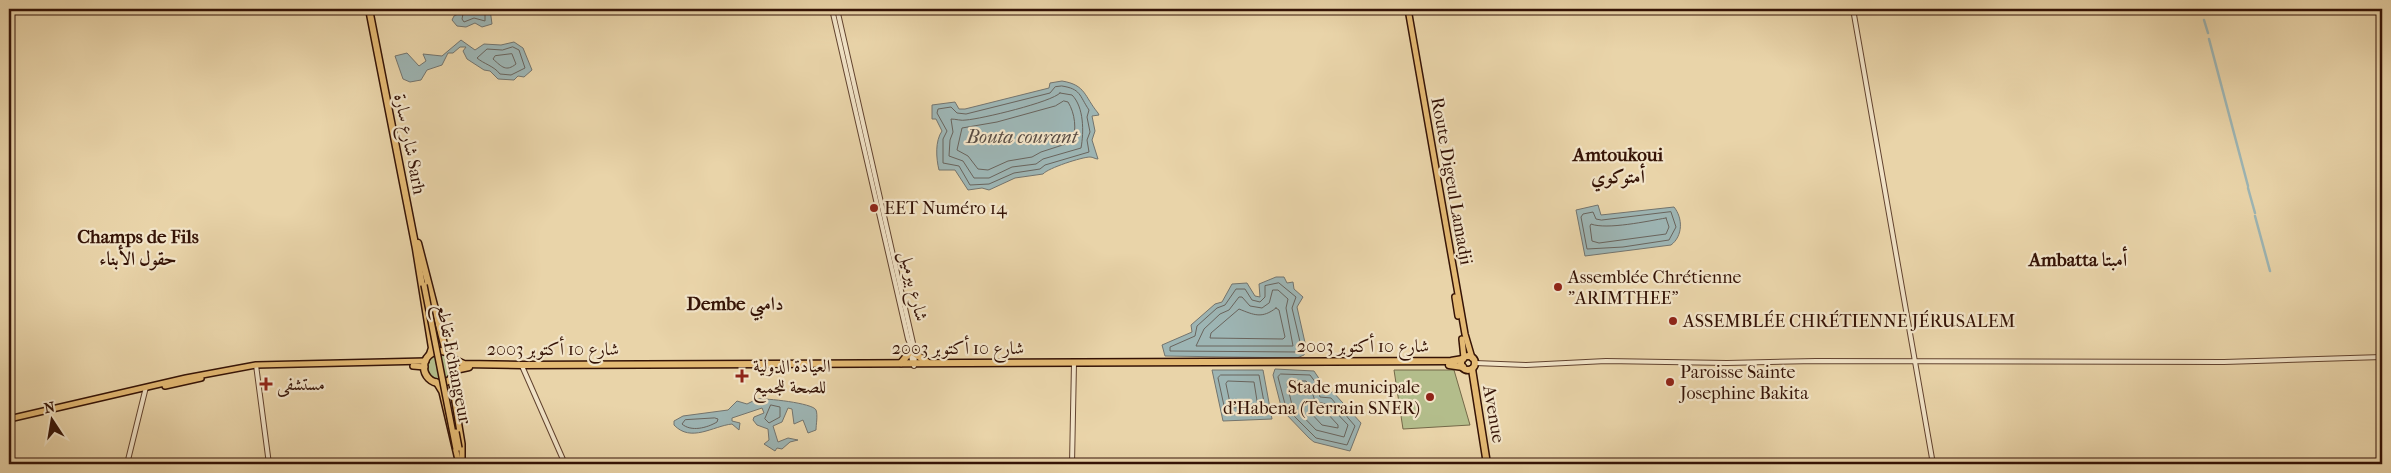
<svg xmlns="http://www.w3.org/2000/svg" width="2391" height="473" viewBox="0 0 2391 473" font-family="'IM FELL French Canon',Amiri,serif">
<style>
.green{fill:#b3bd8b;stroke:#746848}
.water{fill:#9db5b4;stroke:#73746e}
.lines{fill:none;stroke-linecap:round;stroke-linejoin:round}
.shore{stroke:#69645d;stroke-width:1}
.stream{stroke:#73746e;stroke-width:1}
.canal{stroke:#9db5b4;stroke-width:2.5}
.minor-casing{stroke:#62432f;stroke-width:6}
.major-casing{stroke:#351306;stroke-width:8}
.highway-casing{stroke:#351306;stroke-width:9}
.minor{stroke:#f1e3c7;stroke-width:4}
.major{stroke:#e4ba74;stroke-width:5}
.highway{stroke:#e4ba74;stroke-width:6}
.major-bridge-casing{stroke:#351306;stroke-width:8;stroke-linecap:butt}
.major-bridge{stroke:#e4ba74;stroke-width:5}
.poi-dot{fill:#8f2418;stroke:#f1e3c7;stroke-width:2}
.labels{text-anchor:middle;stroke-width:4.5;stroke-linejoin:round;paint-order:stroke}
.street-label{font-size:18px;fill:#351306;stroke:#f1e3c7}
.poi-label{font-size:18px;fill:#351306;stroke:#f1e3c7;text-anchor:start}
.water-label{font-size:19px;font-style:italic;fill:#594c43;stroke:#f1e3c7}
.neighbourhood-label{font-size:19px;font-weight:bold;fill:#351306;stroke:#f1e3c7}
</style>
<rect width="100%" height="100%" fill="#e9d4a9"/>
<filter id="stains"><feTurbulence type="fractalNoise" baseFrequency=".004" numOctaves="4"/><feColorMatrix values="0 0 0 0 .2 0 0 0 0 .09 0 0 0 0 .02 0 0 0 .5 -.17"/></filter>
<radialGradient id="worn" r=".72"><stop offset=".6" stop-color="#630" stop-opacity="0"/><stop offset="1" stop-color="#630" stop-opacity=".3"/></radialGradient>
<!-- green -->
<g class="green">
<circle cx="440" cy="366" r="13"/>
<polygon points="1394,370 1454,370 1470,425 1403,429"/>
</g>
<!-- water -->
<g class="water">
<polygon points="459,9 490,9 492,24 482,27 475,23 466,27 457,26 452,20 454,16 460,13"/>
<polygon points="461,40 475,50 484,44 501,45 514,42 523,48 532,70 524,77 518,76 514,80 498,79 490,71 484,70 467,59 463,51 466,47 460,47 453,53 448,53 442,65 427,70 421,80 410,82 403,79 395,56 407,53 419,66 426,61 423,54 442,56"/>
<path d="M1062 81C1086 85 1084 96 1098 113L1099 115 1092 116 1095 131 1092 140 1098 159C1095 159 1093 157 1090 157 1082 157 1048 168 1043 174L1015 178 989 190 982 188 968 190 955 170H939C936 158 935 141 942 131L936 119H932V105L955 102 959 109H965L1049 88 1050 83Z"/>
<path d="M1598 205 1601 215 1674 207C1683 218 1683 236 1671 245L1585 256 1576 210Z"/>
<polygon points="1276,277 1284,277 1287,283 1293,282 1294,289 1303,297 1297,307 1306,347 1304,355 1297,358 1165,356 1162,345 1192,332 1191,325 1215,304 1222,302 1232,284 1247,283 1255,296 1260,297 1259,284"/>
<polygon points="1275,369 1314,371 1320,380 1323,393 1333,392 1361,423 1350,451 1314,442 1309,438 1282,410 1273,375"/>
<polygon points="1212,370 1263,370 1272,419 1223,421"/>
<path d="M757 399C765 398 813 403 816 410 818 415 816 425 816 430L808 433 803 420 794 424 792 409 788 408 782 422 773 426 778 442 788 438 798 440 790 442 782 449 777 448 775 451 764 444 769 440 768 429 757 425 753 420 754 417 764 413 762 408 732 418V421L740 423 739 430 732 424C713 426 691 443 674 425V421L683 416 728 410 737 401 747 404Z"/>
</g>
<g class="lines">
<!-- shore -->
<g class="shore">
<polyline points="464,9 462,19 464,22 474,18 485,21 485,9"/>
<path d="M513 47 519 50 525 68 511 75 500 74C494 66 484 64 477 58L487 49 502 50Z"/>
<path d="M512 54 516 64C506 72 502 67 493 59L495 56Z"/>
<path d="M1062 86C1081 89 1079 95 1089 110L1087 117 1090 132 1087 140 1089 152 1045 165 1040 169 1014 173 989 184 970 185 959 166 943 163V139L947 131 937 113 938 109 951 107 957 113 966 114 1050 93 1055 87Z"/>
<path d="M1060 93 1072 95C1084 107 1084 132 1081 148L1043 159 1036 164 1012 167 989 178H974L963 161 949 156 950 140 953 132 951 119C956 119 961 121 966 120 981 119 1052 102 1060 93Z"/>
<path d="M1064 101 1068 102C1075 113 1077 130 1072 142L1041 152 1032 157 1008 161 988 170 978 169 968 156 957 150 962 128 997 122 1055 106Z"/>
<polygon points="1671,212 1676,227 1669,240 1623,247 1587,249 1581,217 1583,214 1593,212 1596,219 1601,220"/>
<path d="M1666 218 1669 227 1666 234 1599 243 1592 241 1590 226 1591 224C1607 230 1648 221 1666 218Z"/>
<polygon points="1279,283 1296,297 1292,308 1301,346 1299,352 1170,351 1170,347 1195,336 1197,326 1217,308 1225,305 1236,289 1245,289 1252,300 1260,302 1265,297 1265,286"/>
<polygon points="1273,290 1278,290 1288,299 1286,308 1293,346 1196,346 1204,329 1220,314 1229,310 1239,297 1242,297 1250,306 1262,308 1269,303"/>
<path d="M1276 308 1279 310 1285 337 1283 339 1210 338 1211 333 1239 309C1254 315 1262 319 1276 308Z"/>
<polygon points="1281,374 1310,375 1316,383 1320,397 1331,398 1355,426 1347,445 1316,438 1286,408 1278,377"/>
<polygon points="1221,375 1259,375 1266,413 1226,415 1218,378"/>
<polygon points="1228,381 1254,382 1258,407 1231,408 1226,384"/>
<polygon points="1289,381 1306,381 1310,386 1315,401 1329,405 1348,425 1344,437 1316,430 1292,405 1287,384"/>
<polygon points="771,405 780,407 780,417 769,423 765,419"/>
<polygon points="1310,409 1326,412 1338,425 1338,428 1322,425 1310,412"/>
<path d="M715 418 718 419 717 422C707 428 691 432 682 424L685 420Z"/>
</g>
<!-- stream -->
<polyline class="stream" points="836,17 898,286"/>
<!-- canal -->
<g class="canal">
<polyline points="2204,20 2208,33"/>
<polyline points="2209,39 2248,186"/>
<polyline points="2248,188 2255,213"/>
<polyline points="2255,216 2270,271"/>
</g>
<defs>
<g id="minor">
<polyline points="832,9 908,339 915,356 914,366"/>
<polyline points="837,9 913,343 910,352 913,364"/>
<polyline points="1853,9 1933,464"/>
<polyline points="1475,363 1526,365 1606,361 1727,363 1816,361 2224,362 2382,357"/>
<polyline points="256,365 269,464"/>
<polyline points="522,366 565,464"/>
<polyline points="127,464 146,387"/>
<polyline points="1072,464 1074,363"/>
</g>
<g id="major">
<polyline points="1408,9 1465,334 1472,358"/>
<polyline points="1455,297 1458,316"/>
<polyline points="1462,339 1464,358"/>
<polyline points="413,366 425,367"/>
<polyline points="451,378 462,444 462,461"/>
<polyline points="436,382 442,392 459,464"/>
<polyline points="165,386 201,378"/>
<polyline points="9,419 186,378 256,365 426,361"/>
</g>
<g id="highway">
<polyline points="369,9 416,249 432,348 430,354"/>
<polyline points="418,243 446,352"/>
<circle cx="440" cy="367" r="16"/>
<polyline points="914,353 927,362"/>
<circle cx="1468" cy="363" r="7"/>
<polyline points="455,360 464,364 522,365 1451,361 1463,359"/>
<polyline points="901,363 910,352"/>
<polyline points="1449,365 1463,367"/>
<polyline points="1472,369 1487,464"/>
<polyline points="455,370 469,367"/>
</g>
</defs>
<!-- minor casing -->
<use href="#minor" class="minor-casing"/>
<!-- major casing -->
<use href="#major" class="major-casing"/>
<!-- highway casing -->
<use href="#highway" class="highway-casing"/>
<!-- minor -->
<use href="#minor" class="minor"/>
<!-- major -->
<use href="#major" class="major"/>
<!-- highway -->
<use href="#highway" class="highway"/>
<defs>
<g id="major-bridge">
<polyline points="424,285 456,449"/>
<polyline points="456,432 459,448"/>
</g>
</defs>
<!-- major-bridge casing -->
<use href="#major-bridge" class="major-bridge-casing"/>
<!-- major-bridge -->
<use href="#major-bridge" class="major-bridge"/>
</g>
<!-- markers -->
<g class="poi-dot">
<circle cx="874" cy="208" r="5"/>
<circle cx="1558" cy="287" r="5"/>
<circle cx="1673" cy="321" r="5"/>
<path d="M739.5 368.5h5v5h5v5h-5v5h-5v-5h-5v-5h5z"/>
<circle cx="1670" cy="382" r="5"/>
<path d="M263.5 376.5h5v5h5v5h-5v5h-5v-5h-5v-5h5z"/>
<circle cx="1430" cy="397" r="5"/>
</g>
<g class="labels">
<!-- street labels -->
<g class="street-label">
<text transform="translate(410 144) rotate(79)" y="6">شارع سارة Sarh</text>
<text transform="translate(1452 181) rotate(80)" y="6">Route Digeul Lamadji</text>
<text transform="translate(914 286) rotate(77)" y="6">شارع بيرميل</text>
<text x="1363" y="352">شارع 10 أكتوبر 2003</text>
<text x="958" y="354">شارع 10 أكتوبر 2003</text>
<text x="553" y="355">شارع 10 أكتوبر 2003</text>
<text transform="translate(454 364) rotate(79)" y="6">تقاطع Echangeur</text>
<text transform="translate(1494 414) rotate(80)" y="6">Avenue</text>
</g>
<!-- poi labels -->
<g class="poi-label">
<text x="884" y="214">EET Numéro 14</text>
<text x="1568" y="283">Assemblée Chrétienne<tspan x="1568" dy="21">"ARIMTHEE"</tspan></text>
<text x="1683" y="327">ASSEMBLÉE CHRÉTIENNE JÉRUSALEM</text>
<text x="753" y="372">العيادة الدولية<tspan x="753" dy="21">للصحة للجميع</tspan></text>
<text x="1680" y="378">Paroisse Sainte<tspan x="1680" dy="21">Josephine Bakita</tspan></text>
<text x="277" y="390">مستشفى</text>
<text x="1420" y="393" text-anchor="end">Stade municipale<tspan x="1420" dy="21">d'Habena (Terrain SNER)</tspan></text>
</g>
<!-- water labels -->
<g class="water-label">
<text x="1022" y="143">Bouta courant</text>
</g>
<!-- neighbourhood labels -->
<g class="neighbourhood-label">
<text x="1618" y="161">Amtoukoui<tspan x="1618" dy="22">أمتوكوي</tspan></text>
<text x="138" y="243">Champs de Fils<tspan x="138" dy="22">حقول الأبناء</tspan></text>
<text x="2078" y="266">Ambatta أمبتا</text>
<text x="735" y="310">Dembe دامبي</text>
</g>
</g>
<!-- margin -->
<rect width="2391" height="473" fill="none" stroke="#e9d4a9" stroke-width="30"/>
<rect x="10" y="10" width="2371" height="453" fill="none" stroke="#351306" stroke-width="2.5"/>
<rect x="15" y="15" width="2361" height="443" fill="none" stroke="#351306"/>
<!-- north arrow -->
<g transform="translate(52 420) rotate(348)" stroke="#f1e3c7" stroke-width="4" paint-order="stroke">
<path d="M0-4L9 19L0 12L-9 19Z" fill="#351306"/>
<text y="-8" font-size="14" font-weight="bold" text-anchor="middle" fill="#351306">N</text>
</g>
<rect width="100%" height="100%" filter="url(#stains)"/>
<rect width="100%" height="100%" fill="url(#worn)"/>
</svg>
